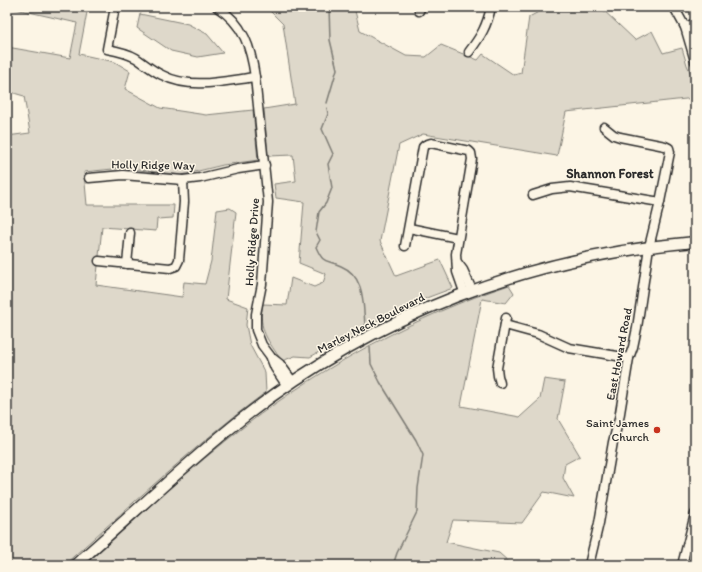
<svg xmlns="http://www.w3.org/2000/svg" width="702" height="572" viewBox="0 0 702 572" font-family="Itim,sans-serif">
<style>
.green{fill:#ded8ca;stroke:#84827a}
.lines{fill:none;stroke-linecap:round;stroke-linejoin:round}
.stream{stroke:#7d7b74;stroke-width:1.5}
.minor-casing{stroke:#2b2b2b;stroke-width:11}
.major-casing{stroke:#2b2b2b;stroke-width:13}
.minor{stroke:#fcf5e5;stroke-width:8}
.major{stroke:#fcf5e5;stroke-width:10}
.poi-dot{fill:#c8321e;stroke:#fcf5e5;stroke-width:1.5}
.labels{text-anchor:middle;stroke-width:3;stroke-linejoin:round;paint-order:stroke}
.street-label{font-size:12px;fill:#2b2b2b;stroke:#fcf5e5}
.poi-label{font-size:12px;fill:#2b2b2b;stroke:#fcf5e5;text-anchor:end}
.neighbourhood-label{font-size:13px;font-weight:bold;fill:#2b2b2b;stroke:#fcf5e5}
</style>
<rect width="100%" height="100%" fill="#fcf5e5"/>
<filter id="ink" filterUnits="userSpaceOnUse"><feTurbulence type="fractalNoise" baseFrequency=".025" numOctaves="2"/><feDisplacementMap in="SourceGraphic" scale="8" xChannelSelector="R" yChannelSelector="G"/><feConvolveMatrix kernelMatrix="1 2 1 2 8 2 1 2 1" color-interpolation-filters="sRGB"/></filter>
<g filter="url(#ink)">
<!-- green -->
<g class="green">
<path d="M7 7H88L79 54 115 62 130 71 125 89 160 108 206 115 253 110 258 160 223 165 182 175 122 168 84 172 87 205H174L173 218 157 219 156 231 102 227 96 285 182 297 184 282 205 284 211 261 217 210 230 208 236 212 226 299 248 307 246 325 250 345 265 373 266 392C195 445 130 506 64 565H7V136L30 133 24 96 7 91V47L70 58 77 23Z"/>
<path d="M266 7H354L360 31 406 56 426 57 441 45 478 60 483 54 514 75 521 73 529 17 548 7H600L635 40 652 31 663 53 682 48 687 65 695 83V98L566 112 557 156 423 134 399 145 380 241 396 276 440 260 453 288 429 297 370 324 310 357 295 356 282 361C269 342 257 329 263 304L287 305 291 278 314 287 323 283 326 274 299 263 304 202 276 198 274 184 296 181 293 155 268 156 264 109 295 104 283 24Z"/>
<polygon points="140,14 188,24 207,34 223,53 198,57 171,51 137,28"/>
<path d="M509 285 514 293 506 303 482 299 461 406 520 417 540 399 544 379 565 382 558 419 580 456 565 464 563 478 574 498 544 492 522 523 453 520 446 542 499 553 509 562 506 565H460L443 562 442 565H84C137 518 190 468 246 425 323 366 418 315 509 285Z"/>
</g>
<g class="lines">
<!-- stream -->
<g class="stream">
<polyline points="327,103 337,69 330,40 329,7"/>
<path d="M327 108 328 114 322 129 333 154 328 164 332 188 326 203 319 212 316 232 320 240 316 247C324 265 325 259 341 266 365 276 363 303 365 325"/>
<polyline points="370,347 371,364 380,382 416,440 423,455 418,488 417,512 397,553 393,565"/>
</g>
<defs>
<g id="minor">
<path d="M115 7 107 49C118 51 127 53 136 58 145 64 153 71 162 75 190 90 225 81 255 77"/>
<path d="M217 7C244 24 251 48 255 77L268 202 262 284 256 314V330L262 345 271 357 280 364 293 382"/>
<polyline points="674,7 685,27 695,61"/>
<polyline points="419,11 421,7"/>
<polyline points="685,27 695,23"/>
<path d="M469 52C481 36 487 26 491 7"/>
<polyline points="89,178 123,175 183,180 200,178 238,169 265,165"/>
<polyline points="533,195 552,189 570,187 660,202"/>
<polyline points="409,228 458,238"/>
<polyline points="405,246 423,147 425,145 431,143 469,151 471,153 472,159 456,254 457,272 464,292"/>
<polyline points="99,261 170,268 176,266 179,260 184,202 183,180"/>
<polyline points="457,262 463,270 472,290"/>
<polyline points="127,264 130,233"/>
<polyline points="505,325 538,334 569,348 629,358"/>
<polyline points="271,358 275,368 287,386"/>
<polyline points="500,383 498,376 497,368 506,318"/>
<polyline points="589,565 599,523 613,442 619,419 629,358 633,347 637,328 649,247 660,202 670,152 669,148 665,146 620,137 614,135 604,127"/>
<polyline points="682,565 695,514"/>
</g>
<path id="major" d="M75 565C131 516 185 464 243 418 374 315 529 256 695 242"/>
</defs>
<!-- minor casing -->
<use href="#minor" class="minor-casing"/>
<!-- major casing -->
<use href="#major" class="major-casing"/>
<!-- minor -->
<use href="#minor" class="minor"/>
<!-- major -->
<use href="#major" class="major"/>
</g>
</g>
<!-- markers -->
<circle class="poi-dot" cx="657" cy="430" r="4"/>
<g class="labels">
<!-- street labels -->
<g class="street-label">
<text transform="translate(153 165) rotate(1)" y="4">Holly Ridge Way</text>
<text transform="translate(252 242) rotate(-86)" y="4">Holly Ridge Drive</text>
<text transform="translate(371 323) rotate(-27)" y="4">Marley Neck Boulevard</text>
<text transform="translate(619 354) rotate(-79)" y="4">East Howard Road</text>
</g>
<!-- poi labels -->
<g class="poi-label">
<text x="649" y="427">Saint James<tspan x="649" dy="14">Church</tspan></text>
</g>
<!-- neighbourhood labels -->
<g class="neighbourhood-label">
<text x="610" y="178">Shannon Forest</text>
</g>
</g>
<!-- margin -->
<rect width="702" height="572" fill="none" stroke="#fcf5e5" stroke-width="24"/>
<rect x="12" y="12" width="678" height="548" fill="none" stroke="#2b2b2b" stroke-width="1.5" filter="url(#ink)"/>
</svg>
